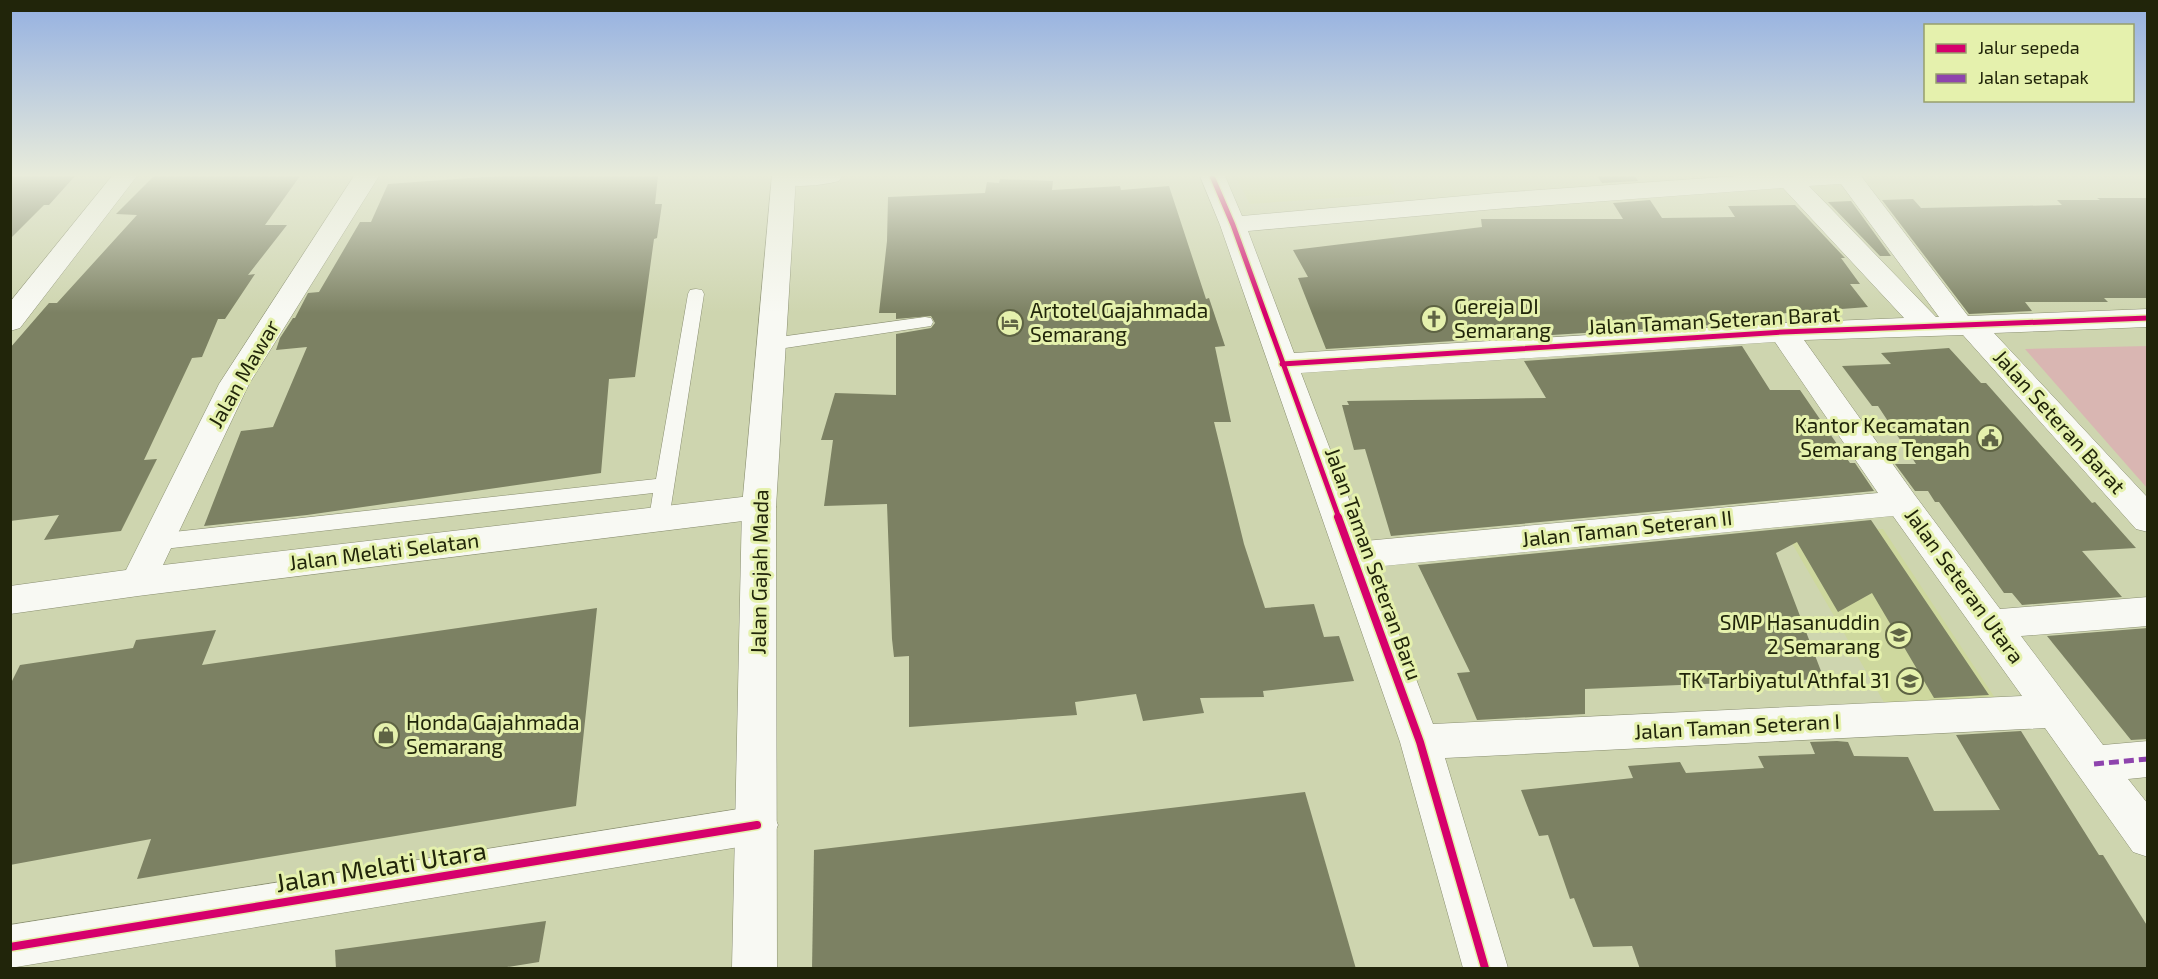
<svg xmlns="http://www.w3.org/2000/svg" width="2158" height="979" viewBox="0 0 2158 979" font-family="'Exo 2',sans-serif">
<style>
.built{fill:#ced89e}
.green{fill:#d9b6b2}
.building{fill:#7c8163}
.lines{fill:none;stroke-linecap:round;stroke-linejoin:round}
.lane-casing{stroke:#898e70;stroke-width:1}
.street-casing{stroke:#898e70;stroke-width:1}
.secondary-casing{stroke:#898e70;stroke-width:1}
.lane{fill:#f8f9f3;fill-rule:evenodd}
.street{fill:#f8f9f3;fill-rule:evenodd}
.secondary{fill:#f8f9f3;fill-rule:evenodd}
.quiet{stroke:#8e44ad;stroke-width:5;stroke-dasharray:10 5;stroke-linecap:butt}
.cycleway-far1-casing{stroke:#e5f1ad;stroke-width:8}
.cycleway-casing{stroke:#e5f1ad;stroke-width:11}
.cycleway-far1{stroke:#d6006c;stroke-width:5}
.cycleway{stroke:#d6006c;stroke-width:8}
.labels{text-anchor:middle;stroke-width:6;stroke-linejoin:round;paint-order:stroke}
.poi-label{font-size:21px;fill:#21250a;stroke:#e5f1ad;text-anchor:start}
.street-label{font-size:21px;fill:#21250a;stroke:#e5f1ad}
.near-street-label{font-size:26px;fill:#21250a;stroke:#e5f1ad}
</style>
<rect width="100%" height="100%" fill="#ced5af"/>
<!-- built -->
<g class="built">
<polygon points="1235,176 1387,176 1395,194 1250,204"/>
<polygon points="1883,529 1997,701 1885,704 1786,533"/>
</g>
<!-- green -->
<polygon class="green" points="2147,346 2148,346 2147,488 2025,349"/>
<!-- building -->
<g class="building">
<polygon points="10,176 75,176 49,205 44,205 10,239"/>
<polygon points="154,176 300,176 265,225 287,225 248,275 255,274 225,319 218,319 202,357 192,358 144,460 157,459 121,531 44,540 59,515 10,521 10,348 49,303 57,303 137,215 116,214"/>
<polygon points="498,176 658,176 655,204 662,204 657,238 654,239 635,377 609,379 601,473 307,515 204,526 241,431 273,427 307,347 276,350 280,338 293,318 295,318 308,293 319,292 360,222 371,222 388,184"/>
<polygon points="1597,176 1635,176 1638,181 1602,183"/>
<polygon points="1000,179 1053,181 1052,190 1120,186 1121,190 1169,186 1206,299 1209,298 1225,346 1215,347 1231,422 1214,422 1244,544 1265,608 1314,604 1324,637 1339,636 1354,681 1263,691 1264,697 1200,698 1204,713 1143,721 1136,694 1075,702 1077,715 909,727 909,656 894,657 892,639 887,504 824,506 833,440 821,440 835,393 896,395 896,334 931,328 935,323 931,316 896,319 896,313 879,313 887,241 888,197 985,193 987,182 999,183"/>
<polygon points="2097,198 2148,198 2148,298 2104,298 2108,302 2025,302 2032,311 1969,314 1882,200 1913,199 1921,208 2062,205 2057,200 2100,200"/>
<polygon points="1650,200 1662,218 1735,217 1728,206 1795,205 1845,258 1841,258 1860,284 1850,284 1868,307 1750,316 1752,319 1726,321 1728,324 1326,349 1298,278 1308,277 1293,250 1482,227 1481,219 1623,219 1613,203"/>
<polygon points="1851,201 1891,256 1880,256 1828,202"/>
<polygon points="1742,346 1770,390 1800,390 1850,463 1855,463 1874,491 1391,536 1365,449 1354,450 1342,405 1349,405 1347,401 1546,398 1524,361"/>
<polygon points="1949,348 1981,383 1986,383 2092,503 2095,502 2136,548 2082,551 2122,597 2022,605 2012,593 2004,593 1939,502 1935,502 1928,491 1915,491 1895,464 1916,464 1878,406 1872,406 1842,366 1891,364 1881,353"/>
<polygon points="1871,520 1989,695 1934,698 1872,593 1838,612 1797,542 1776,553 1824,679 1585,689 1585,714 1477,720 1457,673 1470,672 1418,565"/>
<polygon points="597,608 576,806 137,879 151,839 10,865 10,685 20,665 133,648 136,640 216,630 202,665"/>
<polygon points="2148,628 2148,739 2131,740 2047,636"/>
<polygon points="2021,731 2099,855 2103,855 2148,927 2148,969 1640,969 1632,946 1593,947 1574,898 1570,899 1548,835 1539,836 1521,790 1633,778 1628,766 1680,762 1686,773 1764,768 1758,756 1815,754 1810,742 1837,741 1848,742 1854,756 1908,757 1934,811 2000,810 1956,735"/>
<polygon points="1305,792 1356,969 812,969 814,850"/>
<polygon points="546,921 539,962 495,969 336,969 335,950"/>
</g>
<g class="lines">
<defs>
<g id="lane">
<polygon points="696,289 702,290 704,294 669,519 666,524 659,526 652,524 649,519 653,493 155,550 148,547 145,542 148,537 155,534 656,479 688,294 690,290"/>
<polygon points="925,317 931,318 933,322 931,326 772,350 766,348 763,344 766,340 772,338"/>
</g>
<g id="street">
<polygon points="112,176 137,176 20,328 10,331 10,302"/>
<polygon points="354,176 379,176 249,384 163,565 759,495 771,498 776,507 771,516 759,519 138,596 10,614 10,586 126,570 219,384"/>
<path d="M773 176H842L839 181C820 186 794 188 775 183Z"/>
<path d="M1200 176H1225L1242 216 1496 193 1737 176H1861L1968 316 2148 309V327L1994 333 2148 498V532L2136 529 1963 335 1804 340 1914 494 2000 609 2148 597V626L2021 636 2103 745 2148 741V777L2128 779 2148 804V857L2133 852 2045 728 1445 758 1508 968H1463L1400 742 1220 225ZM1841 184 1939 317H1936L1809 186ZM1783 188 1904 318 1783 323 1294 353 1248 231 1496 209ZM1775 342 1878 493 1365 541 1301 373ZM1893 516 2022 696 1433 724 1374 567Z"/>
<polygon points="757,806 772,811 778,825 772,839 757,844 10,968 10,925"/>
</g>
<polygon id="secondary" points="772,176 796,176 776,507 777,968 732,968 742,507"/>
</defs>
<!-- lane casing -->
<use href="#lane" class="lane-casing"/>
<!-- street casing -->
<use href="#street" class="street-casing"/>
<!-- secondary casing -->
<use href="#secondary" class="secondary-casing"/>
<!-- lane -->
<use href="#lane" class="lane"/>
<!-- street -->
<use href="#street" class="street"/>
<!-- secondary -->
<use href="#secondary" class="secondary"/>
<!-- quiet -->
<polyline class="quiet" points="2094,764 2148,759"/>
<defs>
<g id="cycleway-far1">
<polyline points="1212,176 1233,225 1339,518"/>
<polyline points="1282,364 1783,332 2148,318"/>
</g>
<g id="cycleway">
<polyline points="1338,517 1420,742 1485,968"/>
<polyline points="10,947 757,825"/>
</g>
</defs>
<!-- cycleway-far1 casing -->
<use href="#cycleway-far1" class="cycleway-far1-casing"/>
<!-- cycleway casing -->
<use href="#cycleway" class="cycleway-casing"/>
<!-- cycleway-far1 -->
<use href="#cycleway-far1" class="cycleway-far1"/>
<!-- cycleway -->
<use href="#cycleway" class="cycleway"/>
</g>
<!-- sky -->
<linearGradient id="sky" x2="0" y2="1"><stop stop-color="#94b0e1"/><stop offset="0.56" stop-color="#e9ecdb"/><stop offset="1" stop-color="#e9ecdb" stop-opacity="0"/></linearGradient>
<rect width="2158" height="313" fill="url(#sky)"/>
<!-- icons -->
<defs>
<symbol id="church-ring" viewBox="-11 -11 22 22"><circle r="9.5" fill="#e5f1ad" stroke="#5e6344" stroke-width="1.5"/><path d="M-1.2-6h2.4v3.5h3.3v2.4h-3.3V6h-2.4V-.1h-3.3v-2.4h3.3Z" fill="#5e6344"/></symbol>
<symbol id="hotel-ring" viewBox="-11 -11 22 22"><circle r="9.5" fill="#e5f1ad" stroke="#5e6344" stroke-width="1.5"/><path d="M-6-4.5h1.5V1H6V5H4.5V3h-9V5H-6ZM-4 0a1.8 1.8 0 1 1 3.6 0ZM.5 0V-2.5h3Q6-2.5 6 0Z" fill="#5e6344"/></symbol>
<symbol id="civic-ring" viewBox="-11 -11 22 22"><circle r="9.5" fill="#e5f1ad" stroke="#5e6344" stroke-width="1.5"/><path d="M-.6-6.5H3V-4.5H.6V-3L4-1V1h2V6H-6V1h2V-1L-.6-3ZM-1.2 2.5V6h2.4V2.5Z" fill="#5e6344"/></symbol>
<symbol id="school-ring" viewBox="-11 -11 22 22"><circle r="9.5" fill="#e5f1ad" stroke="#5e6344" stroke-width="1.5"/><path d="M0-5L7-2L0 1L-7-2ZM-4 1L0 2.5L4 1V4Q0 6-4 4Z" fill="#5e6344"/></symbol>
<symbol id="shop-ring" viewBox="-11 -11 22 22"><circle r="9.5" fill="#e5f1ad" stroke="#5e6344" stroke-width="1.5"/><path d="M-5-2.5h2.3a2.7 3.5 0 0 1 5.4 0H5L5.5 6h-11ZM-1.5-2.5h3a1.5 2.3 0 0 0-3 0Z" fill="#5e6344"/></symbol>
</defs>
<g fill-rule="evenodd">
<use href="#church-ring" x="1419" y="304" width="30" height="30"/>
<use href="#hotel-ring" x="995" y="308" width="30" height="30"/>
<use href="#civic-ring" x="1975" y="423" width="30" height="30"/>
<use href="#school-ring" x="1884" y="620" width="30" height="30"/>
<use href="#school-ring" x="1895" y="666" width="30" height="30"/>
<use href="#shop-ring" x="371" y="720" width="30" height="30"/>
</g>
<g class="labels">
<!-- poi labels -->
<g class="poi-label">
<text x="1454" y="314">Gereja DI<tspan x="1454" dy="24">Semarang</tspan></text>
<text x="1030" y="318">Artotel Gajahmada<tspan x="1030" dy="24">Semarang</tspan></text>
<text x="1970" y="433" text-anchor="end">Kantor Kecamatan<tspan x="1970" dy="24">Semarang Tengah</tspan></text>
<text x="1880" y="630" text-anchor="end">SMP Hasanuddin<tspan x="1880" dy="24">2 Semarang</tspan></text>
<text x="1890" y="688" text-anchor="end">TK Tarbiyatul Athfal 31</text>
<text x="406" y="730">Honda Gajahmada<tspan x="406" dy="24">Semarang</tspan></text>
</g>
<!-- street labels -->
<g class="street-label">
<text transform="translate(1714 321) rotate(-3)" y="7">Jalan Taman Seteran Barat</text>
<text transform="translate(244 374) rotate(-60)" y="7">Jalan Mawar</text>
<text transform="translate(2059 422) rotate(48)" y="7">Jalan Seteran Barat</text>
<text transform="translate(1627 529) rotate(-6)" y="7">Jalan Taman Seteran II</text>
<text transform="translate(384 552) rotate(-7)" y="7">Jalan Melati Selatan</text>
<text transform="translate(1373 564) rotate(70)" y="7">Jalan Taman Seteran Baru</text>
<text transform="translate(760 572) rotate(-89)" y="7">Jalan Gajah Mada</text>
<text transform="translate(1964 586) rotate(54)" y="7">Jalan Seteran Utara</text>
<text transform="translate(1737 727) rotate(-3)" y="7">Jalan Taman Seteran I</text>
</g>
<!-- near-street labels -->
<g class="near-street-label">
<text transform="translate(381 867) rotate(-9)" y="9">Jalan Melati Utara</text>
</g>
</g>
<!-- border -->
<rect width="2158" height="979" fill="none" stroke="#21250a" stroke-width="24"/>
<!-- legend -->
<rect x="1924" y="24" width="210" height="78" fill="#e5f1ad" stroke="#979f6c" stroke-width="1.5"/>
<rect x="1936" y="44" width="30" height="9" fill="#d6006c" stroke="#979f6c" stroke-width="1.5"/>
<text x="1978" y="54" font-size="18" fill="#21250a">Jalur sepeda</text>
<rect x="1936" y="74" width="30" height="9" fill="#8e44ad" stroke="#979f6c" stroke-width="1.5"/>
<text x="1978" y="84" font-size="18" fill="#21250a">Jalan setapak</text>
</svg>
